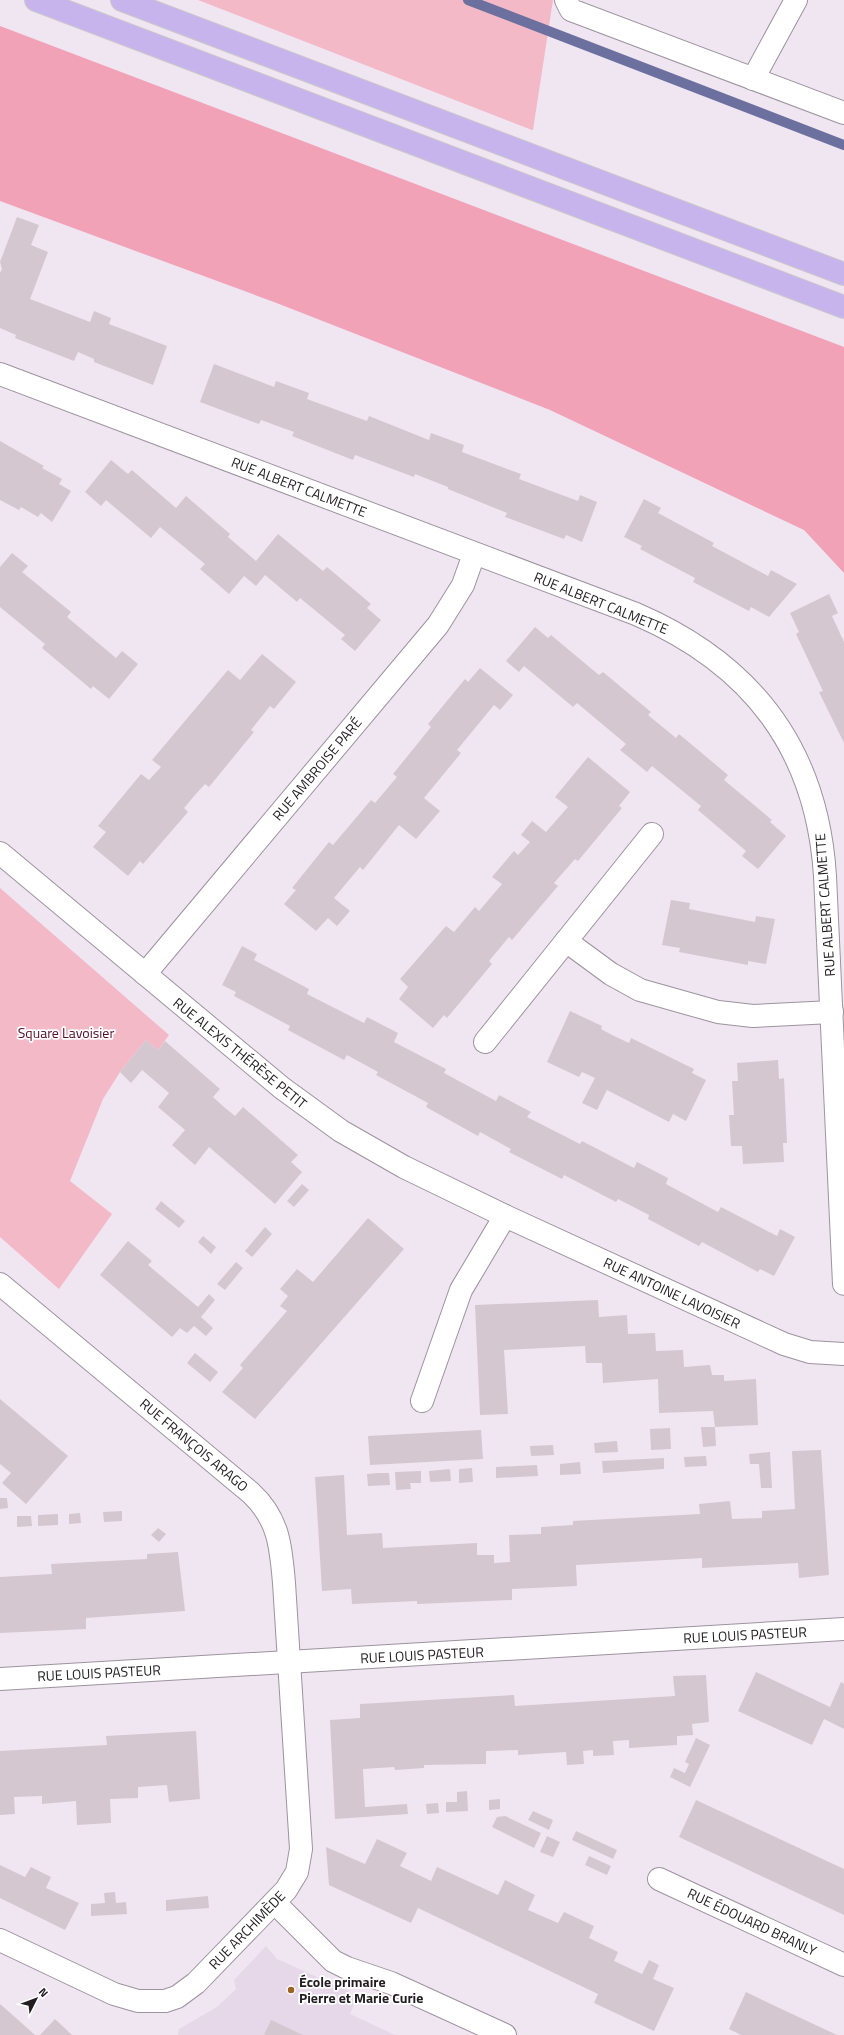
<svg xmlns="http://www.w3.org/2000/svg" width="844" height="2035" viewBox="0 0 844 2035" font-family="'Titillium Web',sans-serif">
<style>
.built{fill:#e6d7e9}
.green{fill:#f4b9c7}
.forest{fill:#f1a2b6}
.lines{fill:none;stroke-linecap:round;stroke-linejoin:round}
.stream{stroke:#6b709f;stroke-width:10}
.building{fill:#d5c7cf}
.minor-casing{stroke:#9c939e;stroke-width:24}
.major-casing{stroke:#cac9ca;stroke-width:24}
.minor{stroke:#fff;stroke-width:22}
.major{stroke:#c8b4ed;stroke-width:22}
.poi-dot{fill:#9c6321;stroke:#fff;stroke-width:1.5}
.labels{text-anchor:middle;stroke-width:3.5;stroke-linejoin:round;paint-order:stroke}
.street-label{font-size:14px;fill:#211d21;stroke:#fff}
.park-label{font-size:14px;fill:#520d28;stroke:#fff}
.poi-label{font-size:14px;font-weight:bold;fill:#211d21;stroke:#fff;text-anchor:start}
</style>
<rect width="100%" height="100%" fill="#f0e6f2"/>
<!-- built -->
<polygon class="built" points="266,1946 277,1959 348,1991 354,1997 355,2002 350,2014 395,2035 178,2035 179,2029 217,2007 236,1989 234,1980"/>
<!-- green -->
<g class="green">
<polygon points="198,0 553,0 533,130 532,130"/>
<polygon points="0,888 169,1035 158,1050 146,1040 120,1072 103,1099 70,1181 112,1214 59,1289 0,1237"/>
</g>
<!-- forest -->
<polygon class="forest" points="0,26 844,347 844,573 804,530 550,410 274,302 0,201"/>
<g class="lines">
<!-- stream -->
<polyline class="stream" points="468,0 844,145"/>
</g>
<!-- building -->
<g class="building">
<polygon points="17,217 39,225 31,245 48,252 30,299 90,322 94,311 111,318 109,324 167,346 153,385 94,362 94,359 78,352 74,361 15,338 16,335 0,328 0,273 2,269 0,262"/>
<polygon points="214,364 274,387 276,381 309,393 307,399 367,421 369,416 429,440 431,433 464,445 462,452 521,474 519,479 578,501 580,495 597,502 582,542 566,535 564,539 505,517 507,513 448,489 448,487 415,474 414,477 355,455 353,460 292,436 294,432 261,420 259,424 200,402"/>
<polygon points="0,441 44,466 42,468 62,479 59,484 71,491 52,522 41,513 38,517 21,507 19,510 0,500"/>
<polygon points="111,460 128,474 132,470 176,508 186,496 230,534 228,537 256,561 278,534 323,571 327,567 371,604 367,608 381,620 355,651 341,639 345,635 300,598 297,602 265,575 256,586 244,576 229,594 200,569 205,564 160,527 151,538 106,500 101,506 85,492"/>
<polygon points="644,499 661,508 658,513 714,543 712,546 768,576 771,570 797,584 769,617 751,607 749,611 693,582 695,578 640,549 642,546 624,537"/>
<polygon points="12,553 28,566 22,572 71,612 67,617 116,658 122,651 138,664 109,699 93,686 91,689 42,648 45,644 0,607 0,567"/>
<polygon points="829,594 838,613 832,616 844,642 844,743 819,692 823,691 796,634 799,632 790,613"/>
<polygon points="535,627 548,638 551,635 599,675 603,672 651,712 648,715 676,738 679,734 728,775 724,780 772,820 770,822 786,836 758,869 742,856 746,851 698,810 701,806 652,766 647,772 620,750 626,744 577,703 573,707 524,666 519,672 506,661"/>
<polygon points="262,654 296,682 274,709 270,706 251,730 254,732 209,787 205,784 195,795 184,808 188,812 143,864 140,861 128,876 93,847 106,832 98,826 141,774 149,780 161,767 152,760 228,670 240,680"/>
<polygon points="480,668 513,695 500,710 494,705 457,750 461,753 424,798 440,811 416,839 399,825 363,870 360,867 334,898 350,911 337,926 328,918 316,931 284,904 296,890 292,888 329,842 333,845 371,800 375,803 397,777 393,774 431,727 428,724 465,679 468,682"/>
<polygon points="588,757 630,792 619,806 622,808 578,861 575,859 554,883 558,886 512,940 509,937 489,961 492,964 447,1018 444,1015 433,1028 399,999 408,987 400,979 446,926 454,932 475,907 479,911 502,884 492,877 514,851 518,855 530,842 521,835 532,821 546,832 568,807 555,797"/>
<polygon points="671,900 690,903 689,909 755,922 756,916 775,919 766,964 748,961 748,965 679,952 680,948 662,945"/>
<polygon points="242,946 257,954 254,960 309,989 307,994 364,1023 367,1017 398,1033 394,1042 446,1069 444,1073 496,1101 499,1095 531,1112 527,1117 580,1144 582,1141 634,1168 637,1162 668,1178 666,1184 718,1212 721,1207 777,1236 780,1229 795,1237 774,1276 760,1269 758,1272 702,1242 699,1246 648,1219 649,1215 618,1199 616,1202 564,1175 562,1179 509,1152 511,1149 480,1132 478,1136 426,1107 428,1103 376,1075 378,1072 347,1055 344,1060 288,1030 290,1026 234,996 236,992 222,985"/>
<polygon points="570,1011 602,1026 601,1029 614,1036 629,1043 631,1038 694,1069 692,1073 706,1080 686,1121 673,1114 669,1122 607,1090 597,1110 582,1103 595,1078 582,1072 579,1077 547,1062"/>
<polygon points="146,1040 158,1050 165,1041 220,1089 213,1097 224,1107 235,1116 243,1107 298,1155 291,1162 302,1172 275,1204 209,1147 195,1165 172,1145 185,1130 158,1107 169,1093 142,1070 131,1083 120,1072"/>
<polygon points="778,1060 779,1079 784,1078 787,1143 783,1143 784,1162 743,1164 742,1146 731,1146 729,1115 734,1115 732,1081 738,1081 737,1063"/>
<polygon points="302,1184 309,1190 294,1207 287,1201"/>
<polygon points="161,1201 185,1221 179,1228 155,1209"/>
<polygon points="368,1218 404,1249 255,1419 222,1392 243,1368 240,1365 287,1311 280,1306 288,1296 280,1289 297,1269 313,1282"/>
<polygon points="265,1227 272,1234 252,1257 245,1251"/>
<polygon points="203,1236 216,1247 211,1254 198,1242"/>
<polygon points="128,1241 152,1261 148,1265 198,1307 209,1294 215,1300 201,1317 213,1328 206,1336 194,1326 187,1333 180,1328 172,1337 100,1275"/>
<polygon points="236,1262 243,1268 225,1290 217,1284"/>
<polygon points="598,1300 599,1317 627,1315 628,1334 655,1333 656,1351 683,1350 684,1367 710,1365 712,1375 724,1375 724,1381 756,1379 758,1425 715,1427 713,1411 659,1413 658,1379 603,1383 602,1363 586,1363 585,1346 504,1350 508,1414 480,1415 475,1305"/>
<polygon points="195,1353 218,1372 210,1382 187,1363"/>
<polygon points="0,1399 68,1456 26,1504 2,1483 11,1473 0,1464"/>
<polygon points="701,1427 715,1427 716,1446 703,1447"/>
<polygon points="670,1428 671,1449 651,1450 650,1429"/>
<polygon points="481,1430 483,1459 370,1465 368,1436"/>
<polygon points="617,1441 618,1452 595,1453 594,1443"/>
<polygon points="553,1445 554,1455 531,1456 530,1446"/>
<polygon points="821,1450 829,1575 799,1578 798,1563 702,1568 702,1558 576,1565 577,1586 512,1589 512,1600 417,1604 417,1601 352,1604 351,1589 322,1591 315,1477 344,1475 347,1535 382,1533 383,1548 477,1543 477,1555 494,1555 494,1563 510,1562 509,1535 541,1534 541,1527 573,1525 573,1521 700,1514 699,1504 730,1501 732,1519 762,1518 762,1511 795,1509 792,1451"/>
<polygon points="770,1452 772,1488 761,1488 759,1464 750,1464 749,1454"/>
<polygon points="706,1456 707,1466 685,1467 684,1457"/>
<polygon points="664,1458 664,1469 603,1473 602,1461"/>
<polygon points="580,1462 581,1474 560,1475 560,1464"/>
<polygon points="537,1465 538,1476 496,1478 496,1467"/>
<polygon points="472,1468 473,1482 459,1483 459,1469"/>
<polygon points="450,1469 451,1481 430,1482 429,1471"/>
<polygon points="421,1471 421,1483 410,1483 411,1489 396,1490 395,1472"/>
<polygon points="378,1473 389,1473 390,1485 368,1486 367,1474"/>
<polygon points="0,1498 7,1498 8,1508 0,1509"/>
<polygon points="122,1511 122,1521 104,1522 103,1512"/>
<polygon points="80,1513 81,1523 69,1524 69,1514"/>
<polygon points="58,1514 58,1525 38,1526 38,1515"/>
<polygon points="17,1516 31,1516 32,1526 17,1527"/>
<polygon points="158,1528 166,1534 159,1542 151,1535"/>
<polygon points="178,1552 185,1611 86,1618 86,1629 0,1633 0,1577 52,1574 51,1564 147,1559 147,1554"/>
<polygon points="756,1672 830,1707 841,1682 844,1684 844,1729 824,1719 812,1745 738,1711"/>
<polygon points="706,1675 709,1722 692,1724 693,1735 677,1736 677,1745 629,1748 629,1740 613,1741 614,1755 593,1756 593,1750 583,1751 584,1764 567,1765 566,1752 518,1755 518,1750 486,1751 486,1764 424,1765 424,1768 395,1770 394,1767 363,1769 365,1807 407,1804 408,1814 335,1819 330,1720 360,1718 360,1704 514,1695 515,1706 675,1696 673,1676"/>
<polygon points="196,1731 200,1799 169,1802 167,1785 138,1787 138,1798 110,1799 111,1823 77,1825 76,1801 42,1804 42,1796 14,1797 15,1814 0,1815 0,1751 107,1745 106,1736"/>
<polygon points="696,1738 710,1745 690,1787 670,1777 674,1768 685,1773 689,1764 685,1762"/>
<polygon points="467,1791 468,1811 446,1812 446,1802 457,1802 457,1792"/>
<polygon points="500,1799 500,1809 489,1810 489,1800"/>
<polygon points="696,1800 844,1869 844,1915 679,1837"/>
<polygon points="438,1803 439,1813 427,1814 426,1804"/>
<polygon points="533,1811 553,1820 549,1830 528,1820"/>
<polygon points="505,1816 541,1833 534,1848 492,1827 497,1817"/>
<polygon points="576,1831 617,1850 613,1859 572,1840"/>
<polygon points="547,1836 560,1842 553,1857 540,1852"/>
<polygon points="377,1839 407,1853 400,1866 431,1881 437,1867 498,1895 505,1880 535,1895 528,1910 558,1923 564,1912 594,1926 589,1938 618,1952 614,1961 642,1974 649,1960 659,1965 653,1979 674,1988 654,2031 594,2003 598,1994 418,1908 411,1923 329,1885 326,1847 365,1864"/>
<polygon points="589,1856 611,1866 607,1875 585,1865"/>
<polygon points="0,1865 25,1877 31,1867 51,1877 46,1888 79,1903 65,1930 0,1898"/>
<polygon points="115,1892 116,1903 126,1902 127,1914 91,1916 91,1904 105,1903 104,1893"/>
<polygon points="208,1896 209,1908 166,1911 166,1900"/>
<polygon points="746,1992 775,2006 837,2035 741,2035 729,2029"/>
<polygon points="0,2004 16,2018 35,2035 0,2035"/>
<polygon points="55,2019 72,2035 40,2035"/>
<polygon points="271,2020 303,2035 264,2035"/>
</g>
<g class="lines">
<defs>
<g id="minor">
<polyline points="566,0 571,10 844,113"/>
<polyline points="753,79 796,0"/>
<path d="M0 374 636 614C752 664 817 749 825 876L844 1284"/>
<polyline points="0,853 282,1088 341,1131 404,1167 505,1216 784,1344 810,1352 844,1354"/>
<polyline points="566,941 611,974 640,990 718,1012 753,1016 832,1012"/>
<polyline points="145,974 438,625 463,585 474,554"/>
<polyline points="485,1042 652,834"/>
<path d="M0 1284 251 1493C279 1519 281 1547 284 1583L301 1849 297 1872 286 1890 196 1983 177 1997 165 2001H138L114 1994 0 1940"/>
<polyline points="422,1401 461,1290 505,1216"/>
<polyline points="0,1679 844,1629"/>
<polyline points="659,1879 844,1965"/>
<polyline points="275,1903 333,1961 347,1968 391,1983 505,2035"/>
</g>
<g id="major">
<polyline points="36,0 844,307"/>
<polyline points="122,0 844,274"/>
</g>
</defs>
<!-- minor casing -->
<use href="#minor" class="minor-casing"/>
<!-- major casing -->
<use href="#major" class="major-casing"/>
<!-- minor -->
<use href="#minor" class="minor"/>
<!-- major -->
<use href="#major" class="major"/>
</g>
<!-- markers -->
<circle class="poi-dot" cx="291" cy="1990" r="4"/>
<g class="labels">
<!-- street labels -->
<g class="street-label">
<text transform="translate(299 487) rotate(21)" y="5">RUE ALBERT CALMETTE</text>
<text transform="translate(601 603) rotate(22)" y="5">RUE ALBERT CALMETTE</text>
<text transform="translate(317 769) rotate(-50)" y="5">RUE AMBROISE PARÉ</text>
<text transform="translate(825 905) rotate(-94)" y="5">RUE ALBERT CALMETTE</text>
<text transform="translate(240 1053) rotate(39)" y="5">RUE ALEXIS THÉRÈSE PETIT</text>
<text transform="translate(672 1293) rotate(25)" y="5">RUE ANTOINE LAVOISIER</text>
<text transform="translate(194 1445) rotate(40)" y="5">RUE FRANÇOIS ARAGO</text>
<text transform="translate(745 1635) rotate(-3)" y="5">RUE LOUIS PASTEUR</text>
<text transform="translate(422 1655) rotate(-3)" y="5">RUE LOUIS PASTEUR</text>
<text transform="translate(99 1673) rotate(-3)" y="5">RUE LOUIS PASTEUR</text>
<text transform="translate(752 1922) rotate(25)" y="5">RUE ÉDOUARD BRANLY</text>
<text transform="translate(247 1930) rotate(-46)" y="5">RUE ARCHIMÈDE</text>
</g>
<!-- park labels -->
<g class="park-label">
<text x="66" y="1038">Square Lavoisier</text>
</g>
<!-- poi labels -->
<g class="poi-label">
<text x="299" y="1987">École primaire<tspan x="299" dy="16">Pierre et Marie Curie</tspan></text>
</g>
</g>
<!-- north arrow -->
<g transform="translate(36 1999) rotate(48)" stroke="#ffffff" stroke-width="3" paint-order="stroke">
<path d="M0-3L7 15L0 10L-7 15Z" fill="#211d21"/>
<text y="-6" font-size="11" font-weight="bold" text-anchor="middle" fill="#211d21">N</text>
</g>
</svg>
